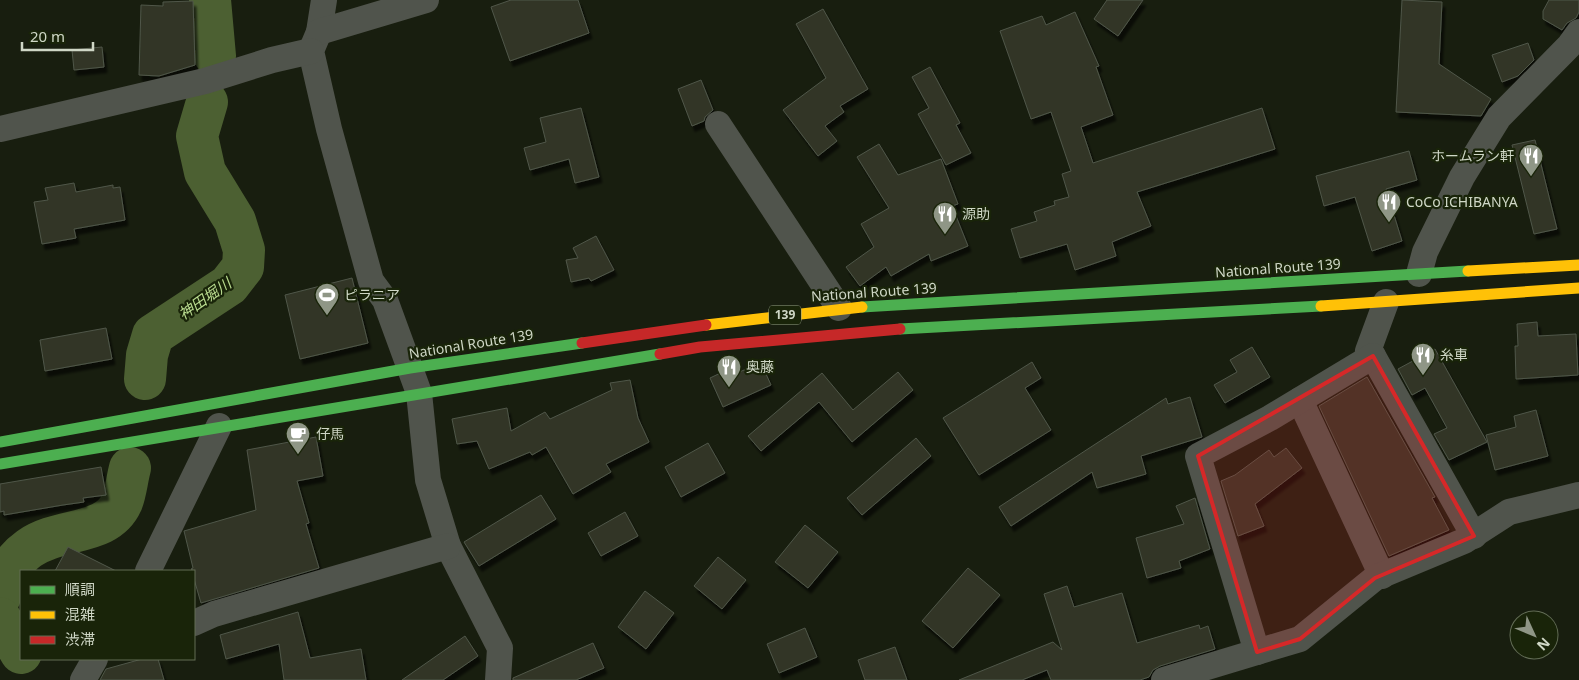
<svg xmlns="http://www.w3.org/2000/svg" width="1579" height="680" viewBox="0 0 1579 680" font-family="'Noto Sans','Noto Sans JP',sans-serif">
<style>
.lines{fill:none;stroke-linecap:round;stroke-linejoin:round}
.river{stroke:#4c6032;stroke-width:42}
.building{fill:#303626;stroke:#505649;filter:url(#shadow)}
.street{stroke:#50544c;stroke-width:26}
.fast{stroke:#4caf50;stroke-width:11}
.slow{stroke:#ffc107;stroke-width:11}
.jam{stroke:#c62828;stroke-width:11}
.marked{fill:#d62828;fill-opacity:0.2;stroke:#d62828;stroke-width:4;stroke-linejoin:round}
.labels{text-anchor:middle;stroke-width:4.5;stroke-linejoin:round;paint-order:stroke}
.shield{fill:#192409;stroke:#98a18d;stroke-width:1}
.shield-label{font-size:12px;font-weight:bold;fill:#cfd7c6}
.poi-label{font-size:14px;fill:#cfd7c6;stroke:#192409;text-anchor:start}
.street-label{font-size:14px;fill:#cfd7c6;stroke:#192409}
.water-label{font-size:15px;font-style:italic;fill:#b9db8f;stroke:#192409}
</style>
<defs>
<filter id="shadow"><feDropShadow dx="3" dy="5.5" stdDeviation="1" flood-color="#0009"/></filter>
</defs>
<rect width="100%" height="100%" fill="#181e0f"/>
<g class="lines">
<!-- river -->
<g class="river">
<polyline points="210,0 215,56"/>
<polyline points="145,379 147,355 153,335 229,285 243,267 244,250 235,221 205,172 197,136 207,102"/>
<path d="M0 597C19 510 100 551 122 502 126 492 127 479 130 468"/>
<polyline points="0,618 21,653"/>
</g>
</g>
<!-- building -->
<g class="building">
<polygon points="511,0 578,0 589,33 510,61 491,7"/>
<polygon points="1107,0 1143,0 1118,36 1094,19"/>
<polygon points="1402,0 1442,2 1439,64 1491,99 1481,116 1396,112"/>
<polygon points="1549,0 1579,0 1579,12 1576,18 1567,23 1562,30 1543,19 1543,11"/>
<polygon points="193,1 195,65 159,76 139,75 141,5 163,6 163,2"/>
<polygon points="823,9 868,89 840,106 844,112 825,126 837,141 818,156 783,110 826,78 796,24"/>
<polygon points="1075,12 1099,66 1096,67 1113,115 1081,127 1093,163 1262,108 1275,149 1137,192 1151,226 1112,242 1116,256 1075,270 1067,244 1020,258 1011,229 1037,221 1034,212 1055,205 1054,201 1069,197 1062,174 1071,171 1051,112 1031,119 1000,31 1042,16 1046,25"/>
<polygon points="1528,43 1534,60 1518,76 1502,82 1492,55"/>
<polygon points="102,47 104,67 74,70 72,50"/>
<polygon points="930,67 960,123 956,125 971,153 946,165 918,114 929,108 912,77"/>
<polygon points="701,80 713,110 705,117 704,121 692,126 678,89"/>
<polygon points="581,108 599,177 575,183 569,159 530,170 524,148 546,142 540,118"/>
<polygon points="1535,140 1557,229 1534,234 1512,145"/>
<polygon points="879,144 898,175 941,159 958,204 952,206 968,246 931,261 929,254 891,276 886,267 860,286 846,267 874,247 861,224 889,208 857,157"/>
<polygon points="1409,151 1417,180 1386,189 1402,241 1372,251 1355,197 1324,206 1316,176"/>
<polygon points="74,183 76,192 113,185 113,188 120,187 125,220 74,229 76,238 42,244 34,202 48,200 45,188"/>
<polygon points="596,236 614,270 591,281 589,278 571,282 566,260 578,258 573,248"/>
<polygon points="352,278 368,343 300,359 285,295"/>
<polygon points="1537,322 1538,336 1576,334 1578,375 1516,379 1515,346 1518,346 1517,324"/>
<polygon points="106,328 112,359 45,371 40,340"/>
<polygon points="1252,347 1270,377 1225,403 1214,385 1237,372 1230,360"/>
<polygon points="1435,349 1487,442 1449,460 1434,434 1447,428 1425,388 1412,395 1398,369"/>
<polygon points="1032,362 1041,378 1025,388 1051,430 979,475 943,418"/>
<polygon points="761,363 771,385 723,407 710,378 729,369 732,375"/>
<polygon points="898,372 913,390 852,442 819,402 761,451 748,436 822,373 853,410"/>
<polygon points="1367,377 1435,497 1432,498 1449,530 1389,556 1319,406"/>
<polygon points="630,380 638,418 649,442 606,464 611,472 573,494 546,447 532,455 530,452 489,469 477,441 457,444 452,419 507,408 511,431 545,412 550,419 612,390 610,383"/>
<polygon points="1190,397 1202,437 1141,456 1146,474 1097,488 1092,472 1011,526 999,507 1166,398 1168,404"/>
<polygon points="1536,410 1548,456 1495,470 1486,435 1516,427 1514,416"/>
<polygon points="316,437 323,476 297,481 309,523 306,524 319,568 201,603 194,579 194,571 191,569 193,568 184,531 256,510 247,450"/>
<polygon points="916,438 931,456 862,515 847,498"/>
<polygon points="708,443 725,473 681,497 665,467"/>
<polygon points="1286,448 1302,468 1255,504 1264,526 1238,536 1221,481 1235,475 1269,450 1274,457"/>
<polygon points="101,467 106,495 83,498 84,502 63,505 4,515 4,511 0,512 0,484"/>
<polygon points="541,495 556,519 479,566 464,542"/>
<polygon points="1195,498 1210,549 1179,561 1181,568 1147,578 1136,538 1184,524 1176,506"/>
<polygon points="625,512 638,536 601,556 588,533"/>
<polygon points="805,525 838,552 808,588 775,562"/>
<polygon points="68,547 116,571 55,571"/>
<polygon points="718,557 746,580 722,609 694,586"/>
<polygon points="968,568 1000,595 953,648 922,621"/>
<polygon points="1067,586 1074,607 1122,593 1137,643 1199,625 1200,629 1208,626 1215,649 1160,666 1153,670 1149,677 1140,680 1051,680 1047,670 1022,680 959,680 1053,642 1062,650 1044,594"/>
<polygon points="645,591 674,613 646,649 618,627"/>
<polygon points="298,612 310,658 361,649 366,680 284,680 279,644 226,659 220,635"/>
<polygon points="805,628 817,657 779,673 767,644"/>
<polygon points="465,636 478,656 443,680 402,680"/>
<polygon points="593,643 604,668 576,680 513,680 513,678"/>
<polygon points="895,647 907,680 865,680 858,660"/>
<polygon points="142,659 158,659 164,680 100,680 106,669"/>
</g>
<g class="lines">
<!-- street -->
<g class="street">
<polyline points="324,0 319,32 311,51 329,129 371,281 385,300 419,393 428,480 448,546 500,648 498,680"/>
<polyline points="319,32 426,0"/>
<polyline points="718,124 839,308"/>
<polyline points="0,129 205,81 272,60 311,51"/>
<polyline points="1419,274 1425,252 1462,177 1499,117 1569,46 1579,32"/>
<polyline points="1386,302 1368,351 1373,356 1474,536"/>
<polyline points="1300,400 1382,576"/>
<polyline points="148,571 219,426"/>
<polyline points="194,623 214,614 448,546"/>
<polyline points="1257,652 1198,456 1270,418 1373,356"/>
<polyline points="83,680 95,659"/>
<polyline points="1164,680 1300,639 1375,578 1464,541 1509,512 1579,495"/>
</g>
<!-- fast -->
<g class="fast">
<polyline points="862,307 1468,271"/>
<polyline points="900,329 1321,306"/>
<polyline points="0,442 410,368 582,343"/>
<polyline points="0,464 660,354"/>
</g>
<!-- slow -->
<g class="slow">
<polyline points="1468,271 1579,265"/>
<polyline points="1321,306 1579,288"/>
<polyline points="706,325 862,307"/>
</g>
<!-- jam -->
<g class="jam">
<polyline points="582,343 706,325"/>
<polyline points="660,354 700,347 900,329"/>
</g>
</g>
<!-- marked area -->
<path class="marked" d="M1373 356 1474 536 1375 578 1300 639 1257 652 1198 456Z"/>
<!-- icons -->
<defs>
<symbol id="restaurant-pin" viewBox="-11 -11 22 30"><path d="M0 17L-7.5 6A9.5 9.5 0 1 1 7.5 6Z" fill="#8f9686" stroke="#192409"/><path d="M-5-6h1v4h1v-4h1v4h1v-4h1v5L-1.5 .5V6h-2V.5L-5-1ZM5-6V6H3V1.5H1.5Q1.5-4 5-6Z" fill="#fff"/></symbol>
<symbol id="stadium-pin" viewBox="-11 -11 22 30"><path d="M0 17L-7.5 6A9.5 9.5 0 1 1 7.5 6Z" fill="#8f9686" stroke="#192409"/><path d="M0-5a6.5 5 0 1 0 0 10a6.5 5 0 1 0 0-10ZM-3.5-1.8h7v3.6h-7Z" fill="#fff"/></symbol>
<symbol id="cafe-pin" viewBox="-11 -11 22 30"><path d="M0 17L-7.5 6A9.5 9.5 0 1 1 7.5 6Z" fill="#8f9686" stroke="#192409"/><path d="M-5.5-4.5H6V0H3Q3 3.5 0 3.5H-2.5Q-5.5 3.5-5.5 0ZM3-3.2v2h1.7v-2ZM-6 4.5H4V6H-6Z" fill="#fff"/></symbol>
</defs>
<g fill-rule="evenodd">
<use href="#restaurant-pin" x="1517" y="142" width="28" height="38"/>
<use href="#restaurant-pin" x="1375" y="188" width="28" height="38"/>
<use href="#restaurant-pin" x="931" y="200" width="28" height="38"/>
<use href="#stadium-pin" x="313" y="281" width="28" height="38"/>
<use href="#restaurant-pin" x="1409" y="341" width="28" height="38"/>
<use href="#restaurant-pin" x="715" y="353" width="28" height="38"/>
<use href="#cafe-pin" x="284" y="420" width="28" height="38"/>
</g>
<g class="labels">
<!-- shield labels -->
<rect class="shield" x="769" y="305.5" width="32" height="19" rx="4"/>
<g class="shield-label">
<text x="785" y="319">139</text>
</g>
<!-- poi labels -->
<g class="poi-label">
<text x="1514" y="161" text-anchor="end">ホームラン軒</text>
<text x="1406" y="207">CoCo ICHIBANYA</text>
<text x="962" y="219">源助</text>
<text x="344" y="300">ピラニア</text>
<text x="1440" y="360">糸車</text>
<text x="746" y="372">奥藤</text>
<text x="316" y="439">仔馬</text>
</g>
<!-- street labels -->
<g class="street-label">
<text transform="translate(1278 268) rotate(-4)" y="5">National Route 139</text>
<text transform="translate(874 292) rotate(-4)" y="5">National Route 139</text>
<text transform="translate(471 344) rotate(-9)" y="5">National Route 139</text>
</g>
<!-- water labels -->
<g class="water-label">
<text transform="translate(205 299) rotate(-35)" y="5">神田堀川</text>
</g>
</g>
<!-- legend -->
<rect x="20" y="570" width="175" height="90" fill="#192409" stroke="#626c55"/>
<rect x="30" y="586" width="25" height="8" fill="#4caf50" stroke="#626c55"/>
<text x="65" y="595" font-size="15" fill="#cfd7c6">順調</text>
<rect x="30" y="611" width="25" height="8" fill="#ffc107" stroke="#626c55"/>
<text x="65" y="620" font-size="15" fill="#cfd7c6">混雑</text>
<rect x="30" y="636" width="25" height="8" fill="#c62828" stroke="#626c55"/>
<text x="65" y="645" font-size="15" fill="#cfd7c6">渋滞</text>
<!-- north arrow -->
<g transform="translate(1534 635) rotate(134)"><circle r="24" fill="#192409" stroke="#626c55"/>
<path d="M0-4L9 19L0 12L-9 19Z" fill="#8f9686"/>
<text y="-8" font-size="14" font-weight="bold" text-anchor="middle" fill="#cfd7c6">N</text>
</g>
<!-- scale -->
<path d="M22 42v8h71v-8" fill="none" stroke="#cfd7c6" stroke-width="2.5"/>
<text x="30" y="42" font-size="15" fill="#cfd7c6" stroke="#192409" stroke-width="4" paint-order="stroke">20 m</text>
</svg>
